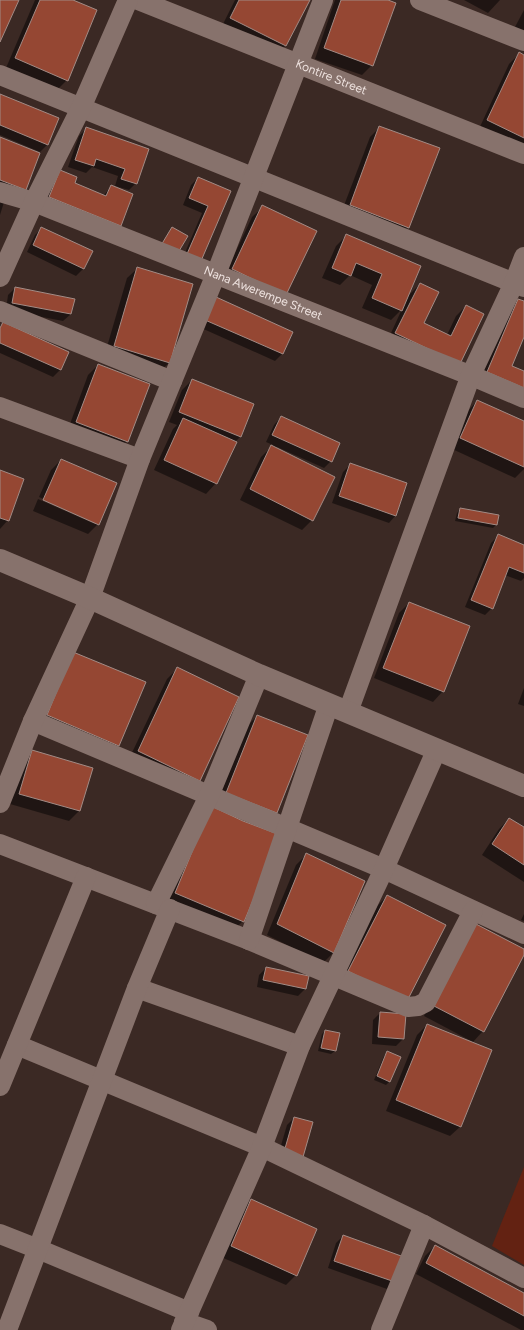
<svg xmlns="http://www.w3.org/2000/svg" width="524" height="1330" viewBox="0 0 524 1330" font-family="Figtree,sans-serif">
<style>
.green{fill:#632212}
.shadow{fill:#0007}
.building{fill:#954733;stroke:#a28b85}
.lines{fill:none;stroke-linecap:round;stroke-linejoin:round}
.street{stroke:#87726c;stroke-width:20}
.secondary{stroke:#87726c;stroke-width:22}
.labels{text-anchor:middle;stroke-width:3.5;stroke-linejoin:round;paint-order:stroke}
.street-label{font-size:12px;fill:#eee2df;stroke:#1c1412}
</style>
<rect width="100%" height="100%" fill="#3b2924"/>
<!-- green -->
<polygon class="green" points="524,1167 524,1265 492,1246"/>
<!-- shadow -->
<g class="shadow">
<polygon points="35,0 70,0 67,80 57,90 6,68"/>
<polygon points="235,0 309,0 286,45 275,55 221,28"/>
<polygon points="335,0 385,0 372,65 362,75 315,59"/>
<polygon points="464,0 500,0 488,13"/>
<polygon points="524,10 524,32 515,27"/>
<polygon points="519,54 524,56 524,152 478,131 509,64"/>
<polygon points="0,95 47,145 40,152 0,135"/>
<polygon points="380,127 408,227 398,238 340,216 370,137"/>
<polygon points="86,129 147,149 136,183 129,190 115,186 118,176 92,167 86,173 68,167 79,136"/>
<polygon points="0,138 25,190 0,194"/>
<polygon points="198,178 229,192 200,260 181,262 202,213 183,205 191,185"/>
<polygon points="53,179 74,184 103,196 111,187 120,226 43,204"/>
<polygon points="0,198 5,199 0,215"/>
<polygon points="263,207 286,294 223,279 252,217"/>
<polygon points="42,228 83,269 76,276 27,252 35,235"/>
<polygon points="346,236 407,297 420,284 423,323 447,335 456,316 466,306 459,364 386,344 402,309 391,320 362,308 372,285 350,275 340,285 322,278 336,246"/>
<polygon points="138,268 192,285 169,363 158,373 104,357 127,278"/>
<polygon points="15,288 71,314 63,321 6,310 8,295"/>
<polygon points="518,300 524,302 524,335 511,366 524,372 477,382 508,310"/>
<polygon points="209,305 282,354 275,361 199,327"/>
<polygon points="3,323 68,353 60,370 53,377 0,353 0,326"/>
<polygon points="98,365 127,441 117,451 67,432 88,375"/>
<polygon points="192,380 253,405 240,437 235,442 216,483 206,494 154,470 173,429 177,425 169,422 182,390"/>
<polygon points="477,401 524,423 524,469 515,478 450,448 467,412"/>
<polygon points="281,417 331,461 324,468 277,447 276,449 312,520 302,530 240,500 261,457 273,445 266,442 274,425"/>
<polygon points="61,460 98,524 88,534 33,511 38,499 95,524 95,522 39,497 51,470"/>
<polygon points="350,465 396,515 389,523 332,503 343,472"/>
<polygon points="0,471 8,520 0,529"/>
<polygon points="460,509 496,525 493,528 455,521 457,513"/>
<polygon points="498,536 524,546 524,578 521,581 505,575 492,608 485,615 465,607 491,543"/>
<polygon points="409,603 443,691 433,702 374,678 399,613"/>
<polygon points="63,663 118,745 108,756 37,726"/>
<polygon points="177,669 199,780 128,761 167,679"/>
<polygon points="524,688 524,706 518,704"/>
<polygon points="257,716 276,812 266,823 217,803 247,726"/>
<polygon points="32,751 91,768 79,811 69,821 10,804 22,762"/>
<polygon points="509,819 524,829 524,882 482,855 499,829"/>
<polygon points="199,820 243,921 230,934 163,905"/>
<polygon points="307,854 333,953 323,963 267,935 296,865"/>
<polygon points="387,896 406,1000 339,982 377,906"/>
<polygon points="524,914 524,921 521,920"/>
<polygon points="466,935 524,950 483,1031 473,1042 424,1016"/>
<polygon points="266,968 307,977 305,989 298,996 257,987 259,975"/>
<polygon points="380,1013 403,1039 396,1046 372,1044 373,1020"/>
<polygon points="427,1025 461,1126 450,1136 386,1111 417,1035"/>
<polygon points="325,1031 335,1051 331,1054 318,1051 322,1034"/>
<polygon points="388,1052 400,1057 389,1082 386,1085 374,1080 384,1056"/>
<polygon points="294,1118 311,1123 277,1159 287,1125"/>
<polygon points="251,1200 296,1275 286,1285 221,1257 241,1211"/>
<polygon points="343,1236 394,1282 387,1289 328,1268 336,1243"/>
<polygon points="435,1246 524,1294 524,1330 521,1330 416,1274 425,1256"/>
</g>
<!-- building -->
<g class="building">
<polygon points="0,0 19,0 0,42"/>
<polygon points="40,0 73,0 97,10 68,81 15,58"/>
<polygon points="239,0 310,0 286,46 230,18"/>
<polygon points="341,0 388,0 396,3 373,66 324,48"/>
<polygon points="519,52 524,55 524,138 487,120"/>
<polygon points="0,94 59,118 48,145 0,125"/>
<polygon points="379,126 440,148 409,228 350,205"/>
<polygon points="86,127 149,149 137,184 121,179 125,169 96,159 94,166 75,160"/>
<polygon points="0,137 40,153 26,190 0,180"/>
<polygon points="60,170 77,177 75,183 106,196 111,185 133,194 121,226 49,197"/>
<polygon points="198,177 231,191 201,261 187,254 208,206 189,198"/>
<polygon points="262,205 317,231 286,295 232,269"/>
<polygon points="41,227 93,251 84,269 33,245"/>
<polygon points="172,227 188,236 176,256 160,247"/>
<polygon points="346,234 421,266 402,311 372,298 382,274 356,263 351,276 332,268"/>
<polygon points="137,267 193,284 170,363 114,346"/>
<polygon points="420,283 439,292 424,323 451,336 466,305 484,314 460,364 395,333"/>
<polygon points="15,287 75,299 71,314 12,303"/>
<polygon points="216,297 293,332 283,354 205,320"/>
<polygon points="518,299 524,301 524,337 512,366 524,371 524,388 487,372"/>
<polygon points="3,322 69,352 61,370 0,343 0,328"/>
<polygon points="98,364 150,384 128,442 76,422"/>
<polygon points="192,379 254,404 241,437 179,412"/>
<polygon points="477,400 524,421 524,467 460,438"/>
<polygon points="281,416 340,443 332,462 272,435"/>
<polygon points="183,418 237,442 217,484 164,460"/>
<polygon points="271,445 335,477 313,521 250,489"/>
<polygon points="61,459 117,483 99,525 43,500"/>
<polygon points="350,463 407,483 396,516 339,496"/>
<polygon points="0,470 24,479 9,521 0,518"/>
<polygon points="460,508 499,515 497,525 458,518"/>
<polygon points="498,534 524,545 524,573 509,567 493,609 471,600"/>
<polygon points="409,602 470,626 444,692 383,668"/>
<polygon points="73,652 146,682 119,746 47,715"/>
<polygon points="177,667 239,697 200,781 138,751"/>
<polygon points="257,715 308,735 277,813 226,793"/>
<polygon points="32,750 93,768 80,811 19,794"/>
<polygon points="211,806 243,821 280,835 244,922 175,893"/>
<polygon points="509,818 524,827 524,865 492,844"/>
<polygon points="306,853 365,881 334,953 277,924"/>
<polygon points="387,895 446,925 407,1001 348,971"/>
<polygon points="476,924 524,949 524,955 484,1032 434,1006"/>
<polygon points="266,967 309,976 306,989 263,980"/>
<polygon points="380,1012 406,1014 404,1039 378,1037"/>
<polygon points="427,1024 492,1050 461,1127 396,1100"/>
<polygon points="325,1030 340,1033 336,1051 321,1048"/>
<polygon points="387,1051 401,1057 390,1082 377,1076"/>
<polygon points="294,1117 313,1122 303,1157 284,1152"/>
<polygon points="251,1199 317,1229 297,1276 231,1246"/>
<polygon points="343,1235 404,1257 395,1282 334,1261"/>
<polygon points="435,1245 524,1293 524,1316 426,1263"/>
</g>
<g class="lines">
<!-- street -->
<g class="street">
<path id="s1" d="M138 0 524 154"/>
<polyline points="420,0 524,41"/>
<polyline points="0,75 524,287"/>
<path id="s2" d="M0 192 34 202 477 378 524 398"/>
<polyline points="0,277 34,202 81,108 128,0"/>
<polyline points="0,311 172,381"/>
<polyline points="0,407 140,459"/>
<polyline points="348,712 471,375 514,283 524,257"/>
<polyline points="33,721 384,869 524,934"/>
<polyline points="0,803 33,721 90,598 140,459 216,274 323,0"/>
<polyline points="0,844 249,940 408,1007 418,1006 426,1002 473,911"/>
<polyline points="156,904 209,796 259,675"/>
<polyline points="249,940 329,704"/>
<polyline points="137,988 300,1046"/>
<polyline points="17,1045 262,1147 424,1225 524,1278"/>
<polyline points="0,1086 86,877"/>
<polyline points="0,1234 38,1249 189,1312"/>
<polyline points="184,1322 207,1330"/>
<polyline points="7,1330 137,988 170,909"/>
<polyline points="181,1330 262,1147 300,1046 384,869 437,749"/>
<polyline points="381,1330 424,1225"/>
</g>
<!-- secondary -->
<polyline class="secondary" points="0,560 90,598 259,675 524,786"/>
</g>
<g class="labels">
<!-- street labels -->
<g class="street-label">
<text dy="4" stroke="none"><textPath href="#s1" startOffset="208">Kontire Street</textPath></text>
<text dy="4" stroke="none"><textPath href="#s2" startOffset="282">Nana Awerempe Street</textPath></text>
</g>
</g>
</svg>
